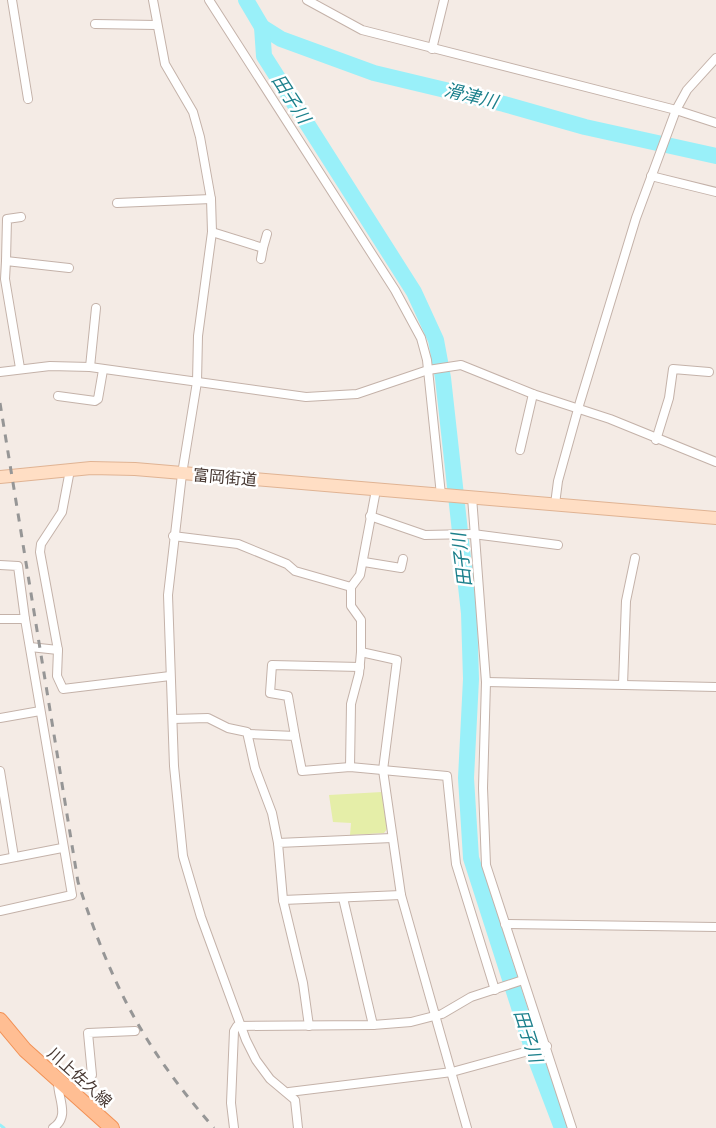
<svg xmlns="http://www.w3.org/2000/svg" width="716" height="1128" viewBox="0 0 716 1128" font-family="Montserrat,'Noto Sans JP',sans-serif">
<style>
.green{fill:#e5eea8}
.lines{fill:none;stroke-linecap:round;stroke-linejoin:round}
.stream{stroke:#99f0f9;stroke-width:3}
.river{stroke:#99f0f9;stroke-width:16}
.street-casing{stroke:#c4b2a9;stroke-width:10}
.secondary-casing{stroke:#e0b393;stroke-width:14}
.primary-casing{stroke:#f29155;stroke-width:16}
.street{stroke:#fff;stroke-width:8}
.secondary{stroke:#ffdec4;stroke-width:12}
.primary{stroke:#ffbe93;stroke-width:14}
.rail{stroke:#969696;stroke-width:3;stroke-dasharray:8 8;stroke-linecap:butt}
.labels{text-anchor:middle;stroke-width:5;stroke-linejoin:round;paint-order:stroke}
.street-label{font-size:16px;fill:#483933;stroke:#fff}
.water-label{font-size:18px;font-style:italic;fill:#1c808c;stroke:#fff}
</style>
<rect width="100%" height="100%" fill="#f4ebe5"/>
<!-- green -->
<polygon class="green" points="382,792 387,829 384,833 350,835 351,823 333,822 329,795"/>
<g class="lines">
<!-- stream -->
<polyline class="stream" points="0,1125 4,1128"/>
<!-- river -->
<g class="river">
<polyline points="246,0 262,27 281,39 374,73 504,104 585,127 716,156"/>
<polyline points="262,27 264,56 414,292 436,340 443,378 469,613 471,679 466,778 471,858 536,1060 562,1128"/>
</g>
<defs>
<g id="street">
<polyline points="12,0 28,99"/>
<polyline points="153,0 165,64 193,112 200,137 211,199 212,232 198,336 197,382 182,474 168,595 174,766 183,856 201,917 246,1040 256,1060 270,1079 295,1100 298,1128"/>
<polyline points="209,0 395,290 421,338 427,360 441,495"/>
<polyline points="307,0 362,30 676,110 716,123"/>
<polyline points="95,24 156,25"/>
<polyline points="432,49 444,0"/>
<polyline points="651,176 716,192"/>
<polyline points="117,203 211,199"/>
<polyline points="212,232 263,248 267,234"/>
<polyline points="261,259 263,248"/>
<polyline points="6,261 7,219 21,217"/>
<polyline points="90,367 96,308"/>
<polyline points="20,368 5,279 6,261 69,268"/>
<polyline points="0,372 50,366 90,367 306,397 357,394 428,370 461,365 533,394 610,419 716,462"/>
<polyline points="58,396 95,401 98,399 103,370"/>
<polyline points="656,440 669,398 673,369 709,372"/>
<polyline points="520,450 533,394"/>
<polyline points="70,470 62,512 41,544 40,552 58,650 57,676 63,689 170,676"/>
<polyline points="376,490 360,575 351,587 351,606 361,620 361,652 397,660 383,770 401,895 467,1128"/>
<polyline points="472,497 486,682 483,788 486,865 572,1128"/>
<polyline points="555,504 558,481 580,402 636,218 676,110 687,90 716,58"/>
<polyline points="370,516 425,535 473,534 558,545"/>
<polyline points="173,536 238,544 287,564 295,571 351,587"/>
<polyline points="364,562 401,568 403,559"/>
<polyline points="0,565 18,566 25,619"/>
<polyline points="0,619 25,619 72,895 0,911"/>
<polyline points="30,647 58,650"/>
<polyline points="486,682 716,687"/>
<polyline points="623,685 626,601 635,558"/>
<polyline points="0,718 40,711"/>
<polyline points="173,719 208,718 228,728 247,732 255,768 272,813 278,843"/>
<polyline points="248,734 295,736 302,771 350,767 447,776 456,864 495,990"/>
<polyline points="295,736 288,696 270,693 272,665 360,667"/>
<polyline points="350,767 351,704 359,674 361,652"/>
<polyline points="0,771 14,857"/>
<polyline points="0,860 62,848"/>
<polyline points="343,898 373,1025"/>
<polyline points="283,900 401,895"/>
<polyline points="505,924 716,927"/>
<polyline points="309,1026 303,983 283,900 278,843 392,838"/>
<polyline points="289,1092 452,1072 547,1046"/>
<polyline points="74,1093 92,1075 88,1033 135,1031"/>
<path d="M53 1128C71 1116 57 1098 58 1080"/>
<polyline points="234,1128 231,1103 234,1031 237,1026 373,1025 411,1022 442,1014 471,997 523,980"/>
</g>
<polyline id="secondary" points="0,477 91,468 135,469 716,518"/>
<polyline id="primary" points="0,1020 25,1050 112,1128"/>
</defs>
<!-- street casing -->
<use href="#street" class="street-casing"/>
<!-- secondary casing -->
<use href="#secondary" class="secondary-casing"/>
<!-- primary casing -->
<use href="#primary" class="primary-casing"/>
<!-- street -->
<use href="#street" class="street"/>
<!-- secondary -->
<use href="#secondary" class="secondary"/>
<!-- primary -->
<use href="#primary" class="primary"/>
<!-- rail -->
<path class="rail" d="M0 403 78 882C111 984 143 1047 214 1128"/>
</g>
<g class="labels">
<!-- street labels -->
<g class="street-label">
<text transform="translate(225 477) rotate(5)" y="6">富岡街道</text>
<text transform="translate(80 1077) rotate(42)" y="6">川上佐久線</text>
</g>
<!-- water labels -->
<g class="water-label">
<text transform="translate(471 96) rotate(14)" y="6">滑津川</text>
<text transform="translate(291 99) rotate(57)" y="6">田子川</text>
<text transform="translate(462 560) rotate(-97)" y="6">田子川</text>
<text transform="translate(528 1036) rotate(72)" y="6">田子川</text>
</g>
</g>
</svg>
